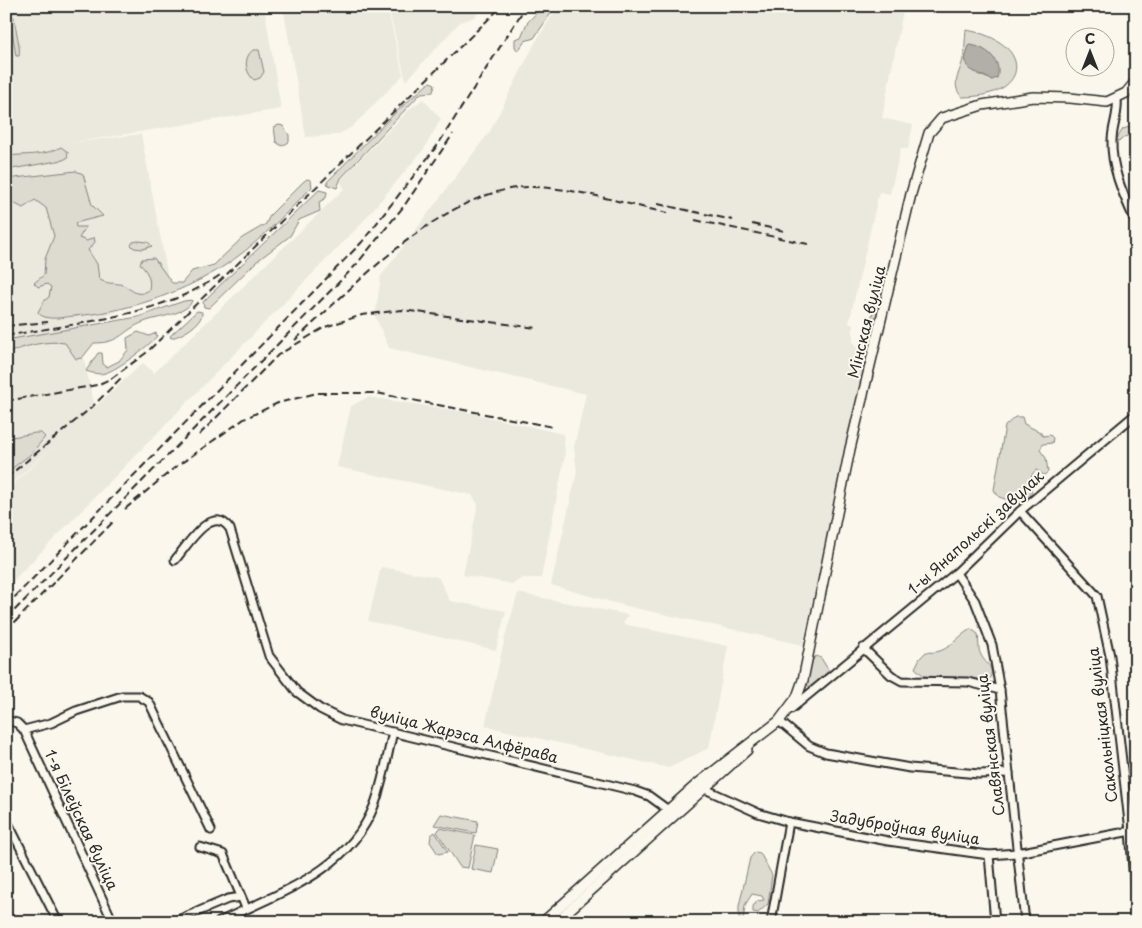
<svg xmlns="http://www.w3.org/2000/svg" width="1142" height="928" viewBox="0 0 1142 928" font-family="'Playpen Sans',sans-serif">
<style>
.built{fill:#ebe8de}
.green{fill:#dddad0;stroke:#84827e;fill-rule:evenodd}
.water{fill:#b1afa7;stroke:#7b7a75}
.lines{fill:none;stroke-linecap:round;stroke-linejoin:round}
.minor-casing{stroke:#2b2b2b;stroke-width:11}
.major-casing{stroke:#2b2b2b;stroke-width:12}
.minor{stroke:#fbf7ec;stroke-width:7}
.major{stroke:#fbf7ec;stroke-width:9}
.rail{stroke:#2b2b2b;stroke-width:2;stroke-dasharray:8 4;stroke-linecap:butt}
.labels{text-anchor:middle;stroke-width:4;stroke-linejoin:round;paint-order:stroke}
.street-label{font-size:15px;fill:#2b2b2b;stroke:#fbf7ec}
</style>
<rect width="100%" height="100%" fill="#fbf7ec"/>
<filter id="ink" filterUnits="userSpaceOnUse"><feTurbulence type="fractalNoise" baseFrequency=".02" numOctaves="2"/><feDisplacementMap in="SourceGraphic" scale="10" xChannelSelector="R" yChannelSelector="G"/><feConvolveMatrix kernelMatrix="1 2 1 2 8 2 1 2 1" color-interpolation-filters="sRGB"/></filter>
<g filter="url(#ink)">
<!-- built -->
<g class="built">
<polygon points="6,6 264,6 281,109 71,143 141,134 170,288 77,329 95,407 143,363 154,373 344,189 340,180 411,108 423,99 441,119 424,149 359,226 6,588 6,491 57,443 6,489"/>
<polygon points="283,6 387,6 403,75 352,127 337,135 306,137"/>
<polygon points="388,6 478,6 479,11 475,17 460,22 406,81"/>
<polygon points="558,6 904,6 882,118 913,125 908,149 901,148 890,194 879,192 849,323 853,325 853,342 865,362 803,645 622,605 551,585 577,472 574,447 586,394 389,348 375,316 381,276 490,131 535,43"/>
<polygon points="368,397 466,412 563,434 565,455 541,578 522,578 513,584 463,575 478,504 472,495 337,467 351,406"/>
<polygon points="381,567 438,577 450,601 506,611 496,650 368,621"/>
<polygon points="518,593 628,615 623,624 728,646 709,748 669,768 485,726 505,637"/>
</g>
<!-- green -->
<g class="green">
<polygon points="543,6 556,6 534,38 525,41 518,51 515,47 515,39 521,37 527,23"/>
<path d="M10 17H14C15 28 21 48 19 56H16Z"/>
<path d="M966 30C1033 41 1033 97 962 97 950 85 960 73 963 59 965 50 965 40 966 30ZM969 45 992 80 977 74 966 64Z"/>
<path d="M253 50H259L264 72 260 78 254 80C245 72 243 58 253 50Z"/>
<polygon points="430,82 435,84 433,92 421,93 341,178 337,188 328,185 327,182 397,111"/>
<polygon points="279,125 283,126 289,135 289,142 282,146 276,142 274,127"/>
<polygon points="1136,125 1136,134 1124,137 1120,141 1116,140 1123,129"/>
<path d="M61 147 68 152 67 158 63 160 6 170V156C25 154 45 156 61 147Z"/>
<path d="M76 171 83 174 92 205 103 216 75 223 76 227H86L79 238 87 241 94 237 95 242 88 250 97 264 99 279C107 285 114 282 123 285 133 290 137 298 149 290 151 278 148 273 140 264L142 259 154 258 172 283H182L192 271 214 265 242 238 266 224 270 215 303 182 307 179 311 180 312 187C284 215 255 247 221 268 177 295 125 312 74 316 64 317 44 322 38 312L44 301 49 297 51 287 47 284 38 287 34 283 44 275 45 259 54 236 46 208 35 200 23 208 6 199V179Z"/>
<polygon points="319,190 327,192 326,198 319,202 320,211 299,220 290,236 257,261 209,308 204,307 203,302 213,292"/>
<polygon points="138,241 148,242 152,246 143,249 134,248 131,245 133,242"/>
<path d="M192 300C190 314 155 317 144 322 122 330 122 343 94 343L82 358 76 359 65 343C46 340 24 346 6 354V340L138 317 184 301Z"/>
<polygon points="878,302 880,304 873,333 870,336 868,333 875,303"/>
<path d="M197 311 202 312C203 324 181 336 171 338L170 336Z"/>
<path d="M138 332 149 336 156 333 157 336C149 346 117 370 105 373 100 375 91 373 86 371L98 353H102L103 364 107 367 119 361 128 350 127 338Z"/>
<path d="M1015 417H1022L1024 424 1040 432 1043 436 1050 435 1053 438 1052 443 1043 444 1040 450 1046 458 1048 472 1044 475 1036 470C1027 477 1033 486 1031 495L1027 500 1019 504 999 497 994 490 1005 426Z"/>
<polygon points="35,433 41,433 45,437 31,454 6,473 6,438"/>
<path d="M971 629 978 634C979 640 978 650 981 655 986 665 996 667 989 680L924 676 915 668 920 658 926 652C948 655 954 638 971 629Z"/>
<path d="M816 656 821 658 829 671 811 687 807 685C808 676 810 661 816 656Z"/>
<polygon points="441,814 478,821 476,833 434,825"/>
<polygon points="440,828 475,835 468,868 460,867 437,832"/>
<polygon points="435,832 448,852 438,854 430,842 431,835"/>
<polygon points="476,845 498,849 493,873 471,869"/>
<polygon points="755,852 760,853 772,875 768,904 758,913 753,912 753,906 757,901 764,900 762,896 752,894 745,905 743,922 739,922 739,906 750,858"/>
</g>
<!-- water -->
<path class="water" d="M969 45C985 46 1003 60 997 78L992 80 969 69 965 59Z"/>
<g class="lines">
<defs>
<g id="minor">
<path d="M1117 99C1119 114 1112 126 1112 141 1111 170 1125 198 1136 223"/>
<polyline points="1020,511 1097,596 1110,656 1130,831 1136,906"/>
<path d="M175 560C187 546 212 503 230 529L269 656 297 692 320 709 342 720 635 791 649 796 671 812"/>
<polyline points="956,573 975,601 992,645 1000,690 1025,922"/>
<polyline points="863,648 891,675 902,681 968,682 1000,690"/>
<polyline points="791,709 956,573 1020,511 1136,414"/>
<polyline points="6,720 17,723 24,730 113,922"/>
<polyline points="779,721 809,746 826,753 910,768 979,774 1009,773"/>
<polyline points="24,730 51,723 76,711 122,696 139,696 149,702 211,830"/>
<polyline points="705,789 758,813 789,822 888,841 989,855 1017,853 1136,830"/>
<polyline points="6,819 58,922"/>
<polyline points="200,847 223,854 246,908"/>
<polyline points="989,855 995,922"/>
<polyline points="173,922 228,899 241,897"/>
<path d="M219 922C278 893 348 872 374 806 383 783 387 756 393 732"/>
<polyline points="771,922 789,822"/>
</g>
<g id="major">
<polyline points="543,922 696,785 779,721 797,697 803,680 850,449 911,194 929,133 942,118 982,105 1033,97 1070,98 1107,102 1126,93 1136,81"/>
<polyline points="556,922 747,750"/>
</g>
</defs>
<!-- minor casing -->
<use href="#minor" class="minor-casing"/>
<!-- major casing -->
<use href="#major" class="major-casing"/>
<!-- minor -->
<use href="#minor" class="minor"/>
<!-- major -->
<use href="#major" class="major"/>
<!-- rail -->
<g class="rail">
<polyline points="658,204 733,220"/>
<polyline points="695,220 808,244"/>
<polyline points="752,224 784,231"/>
<polyline points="6,326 48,322"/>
<path d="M6 336C75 323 162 316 220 275"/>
<path d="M295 340C356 285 446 186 533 187 578 188 624 204 668 213"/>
<polyline points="6,401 97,385 112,378 146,353 502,6"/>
<polyline points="199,435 278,355 325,327 362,315 402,310 536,328"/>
<polyline points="6,478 92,407 123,376"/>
<polyline points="125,509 173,469 244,419 278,403 317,393 376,393 553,427"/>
<polyline points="6,606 362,242 437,146 526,6"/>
<polyline points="6,619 356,265 404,206 453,134"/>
<polyline points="6,631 113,522"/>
</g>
</g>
</g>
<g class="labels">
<!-- street labels -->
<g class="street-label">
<text transform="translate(867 322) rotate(-76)" y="5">Мінская вуліца</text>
<text transform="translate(976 533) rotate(-42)" y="5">1-ы Янапольскі завулак</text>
<text transform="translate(1103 725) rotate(-97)" y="5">Сакольніцкая вуліца</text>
<text transform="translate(464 735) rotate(14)" y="5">вуліца Жарэса Алфёрава</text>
<text transform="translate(991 745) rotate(-97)" y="5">Славянская вуліца</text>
<text transform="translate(81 820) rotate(65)" y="5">1-я Білеўская вуліца</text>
<text transform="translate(905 828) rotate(9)" y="5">Задуброўная вуліца</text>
</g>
</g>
<!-- margin -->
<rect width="1142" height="928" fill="none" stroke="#fbf7ec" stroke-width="25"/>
<rect x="12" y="12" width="1117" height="903" fill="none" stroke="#2b2b2b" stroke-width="2" filter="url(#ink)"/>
<!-- north arrow -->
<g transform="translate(1090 52)"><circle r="24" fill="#fbf7ec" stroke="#a8a59f"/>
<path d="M0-4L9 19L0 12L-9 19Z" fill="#2b2b2b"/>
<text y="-8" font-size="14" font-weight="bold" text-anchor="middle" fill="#2b2b2b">С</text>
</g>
</svg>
